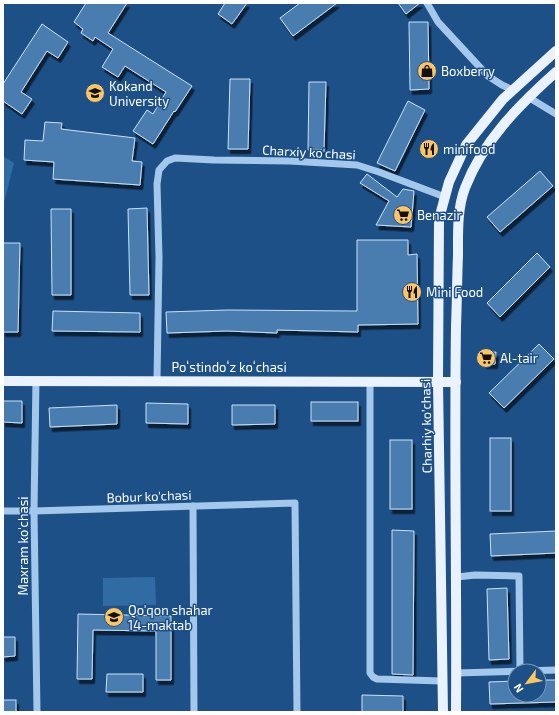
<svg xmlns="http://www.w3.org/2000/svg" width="559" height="715" viewBox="0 0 559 715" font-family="'Exo 2',sans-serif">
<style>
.green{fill:#306ba3}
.building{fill:#4a7db0;stroke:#c9e1f8;filter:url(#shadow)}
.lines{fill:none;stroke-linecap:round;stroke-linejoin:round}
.minor{stroke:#a4c8eb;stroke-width:7}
.major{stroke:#e9f2fe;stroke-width:10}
.labels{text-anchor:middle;stroke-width:3;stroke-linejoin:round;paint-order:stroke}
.poi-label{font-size:13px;fill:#fff;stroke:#1d5086;text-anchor:start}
.street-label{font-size:13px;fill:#fff;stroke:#1d5086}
</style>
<defs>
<filter id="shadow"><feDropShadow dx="2.5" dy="4.5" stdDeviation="0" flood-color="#0009"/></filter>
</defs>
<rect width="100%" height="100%" fill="#1d5086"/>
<!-- green -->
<g class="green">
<polygon points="3,156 14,163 3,207"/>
<polygon points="155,577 156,605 103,606 103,578"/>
</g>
<!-- building -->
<g class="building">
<polygon points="86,3 127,3 108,33 192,86 175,112 174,111 153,144 133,131 147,110 153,114 166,92 125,66 118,77 102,67 113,49 95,37 93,41 81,33 83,29 74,22"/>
<polygon points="225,3 247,3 232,24 218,14"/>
<polygon points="300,3 337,3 293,36 280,18"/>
<polygon points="398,3 420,3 406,14"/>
<polygon points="409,22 428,22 429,89 410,90"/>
<polygon points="42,24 68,42 58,58 47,51 21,92 32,99 22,114 3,101 3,84"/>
<polygon points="230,79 250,79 248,149 228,149"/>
<polygon points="309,82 326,82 324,150 308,150"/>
<polygon points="408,101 425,110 395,171 377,163"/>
<polygon points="45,122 62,123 61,129 135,138 132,161 142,162 140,185 53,179 54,162 24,160 25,140 43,141"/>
<polygon points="540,171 553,186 500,232 487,217"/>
<polygon points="367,174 397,197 403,189 414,191 411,227 376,225 389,201 360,183"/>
<polygon points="147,208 149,295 130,295 128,209"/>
<polygon points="51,209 71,209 71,295 52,295"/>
<polygon points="357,240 408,240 408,255 417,254 418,324 358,325 358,332 277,330 277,333 227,331 167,333 166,312 227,310 357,311"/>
<polygon points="3,243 20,243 18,332 3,332"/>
<polygon points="537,253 550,267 500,317 487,303"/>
<polygon points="53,311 140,313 140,332 52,331"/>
<polygon points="539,344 554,359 504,408 489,393"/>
<polygon points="496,352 495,364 484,364 484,353"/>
<polygon points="3,401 22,401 22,423 3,422"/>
<rect x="311" y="402" width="47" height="19"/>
<polygon points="146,403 188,404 188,424 146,423"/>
<polygon points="117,405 117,424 50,427 49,408"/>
<polygon points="232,405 275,405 275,424 232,425"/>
<rect x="490" y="438" width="21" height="73"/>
<rect x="390" y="440" width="22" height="69"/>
<polygon points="392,530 414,531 413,675 392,674"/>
<polygon points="556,531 556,553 491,556 490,534"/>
<polygon points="507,588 509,659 489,660 487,589"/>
<polygon points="78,614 171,616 171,680 156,680 156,631 93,630 92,679 77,679"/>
<polygon points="3,637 15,637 15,656 3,657"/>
<polygon points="107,674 143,674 143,692 106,692"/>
<polygon points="539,680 556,680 556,702 490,704 489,682 515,681 515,695 539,695"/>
<polygon points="362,695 403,696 403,712 362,712"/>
<rect x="3" y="700" width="13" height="12"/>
</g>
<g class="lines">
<!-- minor -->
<g class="minor">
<polyline points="427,3 438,22 488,76 502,85 513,90"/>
<polyline points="528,97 556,114"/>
<polyline points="36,380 34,511 37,712"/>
<polyline points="157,380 159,257 157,184 159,170 167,161 175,158 214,160 290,161 357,165 379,172 445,197"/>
<polyline points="370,381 370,673 373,677 377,679 442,681"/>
<polyline points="193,506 194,712"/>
<polyline points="3,511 34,511 295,503 297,712"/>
<polyline points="457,577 475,575 519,576 520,671"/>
<polyline points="456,673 556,670"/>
</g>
<!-- major -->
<g class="major">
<polyline points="3,381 456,382"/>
<polyline points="443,712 438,382 439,219 449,182 466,145 503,99 556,51"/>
<path d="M456 712C457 583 454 455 456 326 457 302 457 279 458 255 458 233 457 209 465 188 483 141 519 105 556 72"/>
</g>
</g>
<!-- icons -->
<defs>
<symbol id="shop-disc" viewBox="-11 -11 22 22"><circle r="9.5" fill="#fbc662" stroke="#1d5086"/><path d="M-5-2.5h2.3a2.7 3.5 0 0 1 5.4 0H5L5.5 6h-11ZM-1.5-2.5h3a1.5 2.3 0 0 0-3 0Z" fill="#111"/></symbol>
<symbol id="university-disc" viewBox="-11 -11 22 22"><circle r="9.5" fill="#fbc662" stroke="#1d5086"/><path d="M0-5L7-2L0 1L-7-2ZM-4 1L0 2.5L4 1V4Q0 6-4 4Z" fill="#111"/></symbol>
<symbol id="restaurant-disc" viewBox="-11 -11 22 22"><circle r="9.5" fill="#fbc662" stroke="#1d5086"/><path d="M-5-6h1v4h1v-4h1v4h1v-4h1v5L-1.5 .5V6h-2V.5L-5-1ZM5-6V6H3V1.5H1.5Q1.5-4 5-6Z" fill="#111"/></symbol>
<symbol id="supermarket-disc" viewBox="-11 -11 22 22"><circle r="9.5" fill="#fbc662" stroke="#1d5086"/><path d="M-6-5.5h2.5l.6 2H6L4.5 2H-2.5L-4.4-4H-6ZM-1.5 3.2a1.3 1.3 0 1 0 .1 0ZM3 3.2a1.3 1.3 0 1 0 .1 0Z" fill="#111"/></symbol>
<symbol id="school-disc" viewBox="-11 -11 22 22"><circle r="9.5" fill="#fbc662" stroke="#1d5086"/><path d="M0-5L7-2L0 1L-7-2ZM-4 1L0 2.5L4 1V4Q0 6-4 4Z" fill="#111"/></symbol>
</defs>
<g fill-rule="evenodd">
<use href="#shop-disc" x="416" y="60" width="22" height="22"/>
<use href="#university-disc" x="84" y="82" width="22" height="22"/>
<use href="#restaurant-disc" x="418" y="138" width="22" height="22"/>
<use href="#supermarket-disc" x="392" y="204" width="22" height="22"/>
<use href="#restaurant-disc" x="401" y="281" width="22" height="22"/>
<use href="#supermarket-disc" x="475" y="347" width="22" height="22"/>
<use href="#school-disc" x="103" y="606" width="22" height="22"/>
</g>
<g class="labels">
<!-- poi labels -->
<g class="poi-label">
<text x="441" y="76">Boxberry</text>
<text x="109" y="91">Kokand<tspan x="109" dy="15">University</tspan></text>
<text x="443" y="154">minifood</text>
<text x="417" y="220">Benazir</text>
<text x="426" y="297">Mini Food</text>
<text x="500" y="363">Al-tair</text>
<text x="128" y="615">Qo'qon shahar<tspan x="128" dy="15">14-maktab</tspan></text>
</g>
<!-- street labels -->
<g class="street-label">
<text transform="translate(309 152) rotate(3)" y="5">Charxiy ko'chasi</text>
<text x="229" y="372">Poʻstindoʻz koʻchasi</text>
<text transform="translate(426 426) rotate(-91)" y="5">Charhiy ko'chasi</text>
<text transform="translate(149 496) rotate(-2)" y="5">Bobur ko'chasi</text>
<text transform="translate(23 546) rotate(-90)" y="5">Maxram ko'chasi</text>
</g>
</g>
<!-- border -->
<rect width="559" height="715" fill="none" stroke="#ffffff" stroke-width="8"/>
<!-- north arrow -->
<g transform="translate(527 683) rotate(238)"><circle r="19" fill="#1d5086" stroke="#7796b6"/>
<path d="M0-3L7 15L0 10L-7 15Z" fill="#fbc662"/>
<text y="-6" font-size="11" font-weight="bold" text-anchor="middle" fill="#ffffff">N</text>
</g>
</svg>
